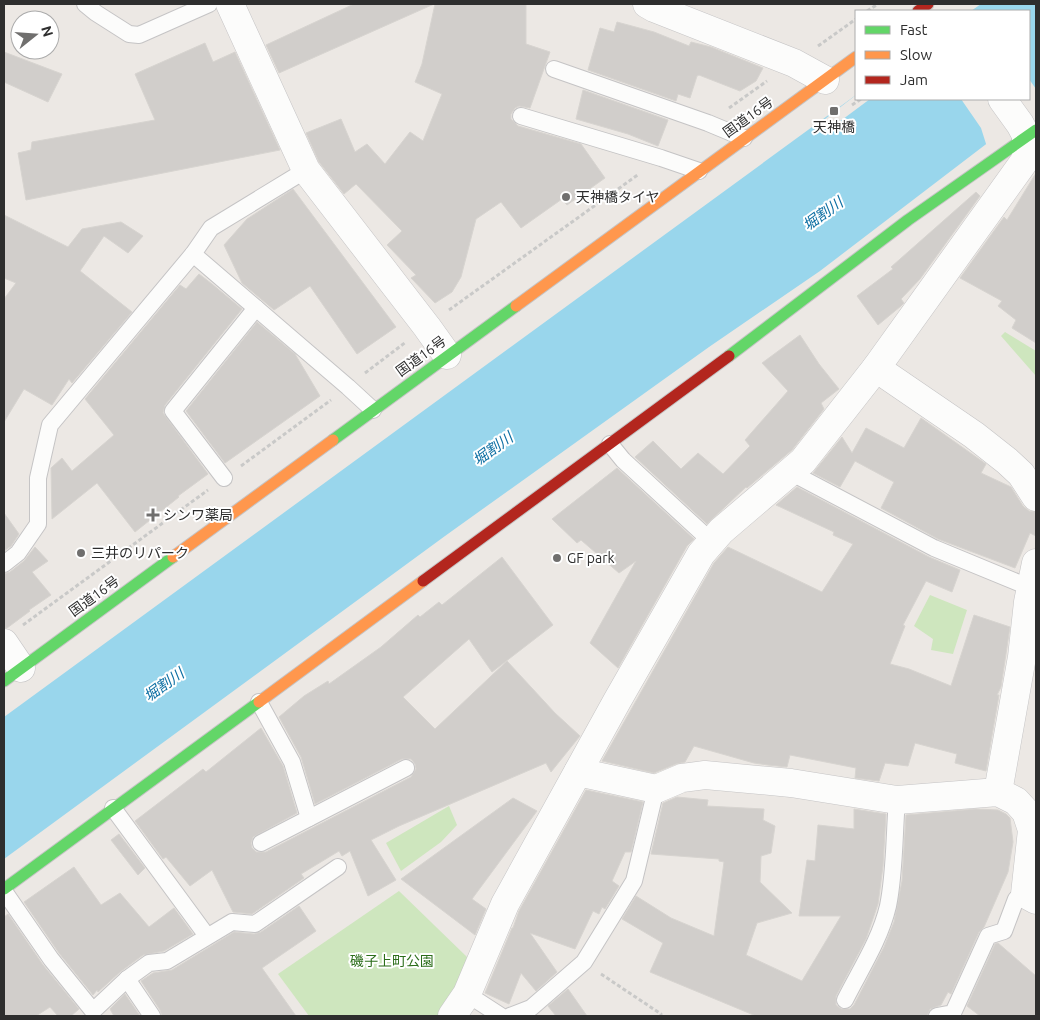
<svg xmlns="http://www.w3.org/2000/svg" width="1040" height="1020" viewBox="0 0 1040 1020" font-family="Ubuntu,'Noto Sans JP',sans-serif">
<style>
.green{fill:#cee6be}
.water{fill:#99d6ec}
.pier{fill:#ece8e4}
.building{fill:#d1cecb;stroke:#d7d4d0}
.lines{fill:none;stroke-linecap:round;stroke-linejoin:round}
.lane-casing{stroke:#c5c4c5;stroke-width:18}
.street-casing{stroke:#c5c4c5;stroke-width:29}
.fast-casing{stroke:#c5c4c5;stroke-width:13}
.slow-casing{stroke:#c5c4c5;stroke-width:13}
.jam-casing{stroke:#c5c4c5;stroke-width:13}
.path{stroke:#c9c9c8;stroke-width:3;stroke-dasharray:4 2.5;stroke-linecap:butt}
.lane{stroke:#fcfcfb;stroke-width:16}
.street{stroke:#fcfcfb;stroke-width:28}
.fast{stroke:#63d668;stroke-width:11}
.slow{stroke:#ff974d;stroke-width:11}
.jam{stroke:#b3261e;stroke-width:11}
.poi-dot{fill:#706f6e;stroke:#fff;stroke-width:2}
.labels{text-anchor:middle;stroke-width:4;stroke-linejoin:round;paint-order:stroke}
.street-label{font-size:14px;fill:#2e2e2e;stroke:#fff}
.poi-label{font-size:14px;fill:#2e2e2e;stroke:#fff;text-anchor:start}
.park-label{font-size:14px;fill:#2c6e1b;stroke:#fff}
.water-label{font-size:15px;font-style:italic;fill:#0d6fa3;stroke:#fff}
</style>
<rect width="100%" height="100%" fill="#ece8e4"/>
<!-- green -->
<g class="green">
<polygon points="1005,332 1036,351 1036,376 1001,336"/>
<polygon points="930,595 967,610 953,654 931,650 933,639 914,626"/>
<polygon points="449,806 457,825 441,842 401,871 386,843"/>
<polygon points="399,891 467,957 456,992 438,1016 309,1016 278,974"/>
</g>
<!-- water -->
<polygon class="water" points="981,4 1036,4 1036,106 820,271 709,347 445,536 4,859 4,717 856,95 856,99 1029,99 1029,11 971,11"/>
<!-- pier -->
<g class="pier">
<polygon points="1029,79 1036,89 1036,109 987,147 981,128 961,99 1029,99"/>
<polygon points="856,95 856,99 870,99 831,128 825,119"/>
</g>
<!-- building -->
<g class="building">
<polygon points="354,4 434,4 279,73 266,45"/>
<polygon points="435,4 526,4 526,44 550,52 530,108 519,106 515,108 511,114 511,119 518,126 581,144 605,178 567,205 562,199 521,228 501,202 476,219 461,277 452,292 435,303 411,278 416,275 387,245 402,231 356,184 344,194 319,162 306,133 341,119 355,152 367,144 385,164 410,132 423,141 442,94 415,82 422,64"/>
<polygon points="617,22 654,32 689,46 691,42 711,47 763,68 756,81 740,91 699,75 697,76 690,98 678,94 676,101 588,70 600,28 614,32"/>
<polygon points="205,43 213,62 235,52 280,150 26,200 18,153 31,150 32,142 155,120 135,74"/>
<polygon points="4,52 62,74 48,102 4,82"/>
<polygon points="583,90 668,120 658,146 628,134 576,119"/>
<polygon points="1036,173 1036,343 1012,328 1016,320 998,306 1002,301 960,278 1004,217 1007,220"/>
<polygon points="293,189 396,327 357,354 310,286 274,310 242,283 224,245 247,219"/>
<polygon points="976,192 980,196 920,279 901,299 904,303 901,306 878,325 857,296 893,269 891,267"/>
<polygon points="4,215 68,247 82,229 121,222 143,236 128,253 104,236 80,271 132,312 72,383 69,379 52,405 24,389 4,422 4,299 16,283 4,278"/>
<polygon points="199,274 212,284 242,309 165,405 163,413 208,474 178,496 179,497 135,532 97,483 52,519 51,468 62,458 72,471 114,435 85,399 180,285 186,289"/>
<polygon points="257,322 295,354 320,396 225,463 186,411"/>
<polygon points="800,335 819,364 839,389 821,403 824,409 792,450 747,488 746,487 707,524 635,457 653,441 681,469 698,453 723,474 750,446 745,440 788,391 762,363"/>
<polygon points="921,418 986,464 981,473 1011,487 1023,506 1029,511 1035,512 1036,536 1030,533 1015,568 938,539 881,508 894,482 855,461 840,487 813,473 842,437 852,453 866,428 904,448"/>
<polygon points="617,468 694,539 687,546 618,668 590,643 636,561 619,573 581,540 577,543 552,519"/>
<polygon points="797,487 929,557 960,570 952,592 926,581 903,625 905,626 890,664 909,669 951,686 974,615 1010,627 1001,687 997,695 999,695 986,771 955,763 957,754 915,743 908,766 885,763 879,781 855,778 856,768 790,755 787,767 768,765 754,763 694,746 685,762 676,764 654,773 602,761 714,563 728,547 822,592 853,544 833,535 834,532 776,505"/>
<polygon points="4,513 19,534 11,546 4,551"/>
<polygon points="35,547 48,561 32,572 51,595 29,610 30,611 7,628 4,628 4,574 10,572 24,561"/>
<polygon points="502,557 553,625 492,672 469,639 403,697 435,729 507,661 555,713 580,736 551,772 546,763 399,826 371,840 396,880 368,896 350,851 342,856 339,851 301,874 304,878 252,914 233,912 212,870 190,886 166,857 163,859 135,821 203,769 206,772 261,728 283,766 297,813 253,837 251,843 252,848 256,852 266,852 411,777 416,769 415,764 411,759 402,759 315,804 301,757 279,717 304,696 328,681 329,684 381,647 418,615 420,617 439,602 442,605"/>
<polygon points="586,790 643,802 631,852 625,852 612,881 619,886 605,909 602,907 599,914 593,911 575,949 530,933 557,972 536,991 521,973 509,1004 485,993 512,928 513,928 519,911"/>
<polygon points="677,797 708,800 707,806 764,809 763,820 775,826 771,853 761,856 760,882 792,913 757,923 746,955 802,981 841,916 799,916 807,860 815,861 818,825 854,829 854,809 886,814 883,866 878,904 866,939 836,996 836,1005 841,1009 850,1009 854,1005 884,947 894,922 902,881 906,815 976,809 998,810 1006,814 1010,818 1013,842 1008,872 984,927 979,932 951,994 948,992 941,1005 930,1009 927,1016 756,1016 650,972 663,943 622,919 636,896 671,918 714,936 724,862 719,861 719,859 651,854 663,803"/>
<polygon points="513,798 537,811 472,899 486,909 475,935 401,879"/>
<polygon points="119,834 145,868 138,875 111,840"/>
<polygon points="74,867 101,905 120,893 149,927 174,908 193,934 164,951 143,955 120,972 98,992 97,990 93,995 59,953 24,902"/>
<polygon points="299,906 316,931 262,968 296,1016 162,1016 160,1010 141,981 153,973 172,970 234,932 254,934 261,932"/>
<polygon points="8,914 43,965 79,1009 71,1016 58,1016 50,1007 36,1016 4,1016 4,917"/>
<polygon points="998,943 1036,976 1036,1016 980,1016 967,1006 995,944"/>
<polygon points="568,989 587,1016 556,1016 548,1006"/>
<polygon points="125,994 140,1016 114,1016 110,1009"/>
</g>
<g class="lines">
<defs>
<g id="lane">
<polyline points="85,4 96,13 129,34 139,35 209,4"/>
<polyline points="554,69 708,123 744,138"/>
<polyline points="521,116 661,158 699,171"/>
<polyline points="193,254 348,387 373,410"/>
<polyline points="610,444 623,460 712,542"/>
<polyline points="790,472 934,548 1031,588"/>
<polyline points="224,478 173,411 256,308"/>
<polyline points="4,564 18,553 38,524 38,478 50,425 193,254 211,228 306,170"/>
<polyline points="259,702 292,762 309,818"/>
<polyline points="113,808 207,936"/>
<polyline points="261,843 406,768"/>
<polyline points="4,891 51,959 93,1011 127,979 149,963 167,961 232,922 255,924 338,867"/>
<polyline points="127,979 152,1016"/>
<polyline points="467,994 501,1016"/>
<path d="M845 1000C860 970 880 940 888 906 895 872 894 835 897 800"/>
<polyline points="510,1016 531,1008 584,962 634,881 656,789"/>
<polyline points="937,1016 953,1013 988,936 1004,931 1016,899 1025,894"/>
</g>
<g id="street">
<polyline points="230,4 306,170 427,327 447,355"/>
<polyline points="647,4 654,8 794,63 825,80"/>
<polyline points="1002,99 1020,124 1035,152"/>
<polyline points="876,368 974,435 1007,461 1021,474 1036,497"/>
<polyline points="4,643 21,668"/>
<polyline points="578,772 656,789 682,778 705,775 791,783 897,800 998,792 1016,801 1026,812 1032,830 1025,894 1036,900"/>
<polyline points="998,792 1022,657 1028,602 1036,563"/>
<polyline points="452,1016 467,994 505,904 617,701 701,554 721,531 803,461 876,368 1026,159 1026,136"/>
</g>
<g id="fast">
<polyline points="729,356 908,220 1036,130"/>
<polyline points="333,440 516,306"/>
<polyline points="4,681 173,557"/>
<polyline points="4,889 259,702"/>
</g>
<g id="slow">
<polyline points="516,306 856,57"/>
<polyline points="173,557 333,440"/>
<polyline points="259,702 423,581"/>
</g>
<g id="jam">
<polyline points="918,11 928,4"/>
<polyline points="423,581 729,356"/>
</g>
</defs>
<!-- lane casing -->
<use href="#lane" class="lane-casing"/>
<!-- street casing -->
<use href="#street" class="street-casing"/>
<!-- fast casing -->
<use href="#fast" class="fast-casing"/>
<!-- slow casing -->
<use href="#slow" class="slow-casing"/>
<!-- jam casing -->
<use href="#jam" class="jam-casing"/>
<!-- path -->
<g class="path">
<polyline points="867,11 878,4"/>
<polyline points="818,46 856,19"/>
<polyline points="852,105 861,99"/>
<polyline points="729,108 767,81"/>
<polyline points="828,122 831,120"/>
<polyline points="449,310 639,174"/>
<polyline points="365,373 406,342"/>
<polyline points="241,466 331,400"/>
<polyline points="23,625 208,490"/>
<polyline points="601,974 661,1014 661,1016"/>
</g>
<!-- lane -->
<use href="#lane" class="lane"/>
<!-- street -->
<use href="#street" class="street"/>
<!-- fast -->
<use href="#fast" class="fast"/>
<!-- slow -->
<use href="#slow" class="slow"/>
<!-- jam -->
<use href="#jam" class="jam"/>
</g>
<!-- markers -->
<g class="poi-dot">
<rect x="829" y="106" width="10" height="10" rx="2.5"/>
<circle cx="566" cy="197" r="5"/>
<path d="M150.5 507.5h5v5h5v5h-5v5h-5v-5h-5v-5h5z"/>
<circle cx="81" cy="553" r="5"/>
<circle cx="557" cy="558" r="5"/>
</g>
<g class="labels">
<!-- street labels -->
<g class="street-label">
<text transform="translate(748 117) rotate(-36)" y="5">国道16号</text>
<text transform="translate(421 356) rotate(-36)" y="5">国道16号</text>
<text transform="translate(94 596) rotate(-36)" y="5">国道16号</text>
</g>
<!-- poi labels -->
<g class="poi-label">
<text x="834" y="132" text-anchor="middle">天神橋</text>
<text x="576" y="202">天神橋タイヤ</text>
<text x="163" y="520">シンワ薬局</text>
<text x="91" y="558">三井のリパーク</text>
<text x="567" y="563">GF park</text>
</g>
<!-- park labels -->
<g class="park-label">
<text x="392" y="966">磯子上町公園</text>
</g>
<!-- water labels -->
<g class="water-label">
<text transform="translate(823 214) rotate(-36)" y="5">堀割川</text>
<text transform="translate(493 449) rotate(-36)" y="5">堀割川</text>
<text transform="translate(164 685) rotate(-36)" y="5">堀割川</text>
</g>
</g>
<!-- border -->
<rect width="1040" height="1020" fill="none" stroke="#2e2e2e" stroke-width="10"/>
<!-- legend -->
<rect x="855" y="10" width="175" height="90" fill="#ffffff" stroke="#ababab"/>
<rect x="865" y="26" width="25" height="8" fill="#63d668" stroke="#ababab"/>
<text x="900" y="35" font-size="15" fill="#2e2e2e">Fast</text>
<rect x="865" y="51" width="25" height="8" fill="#ff974d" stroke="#ababab"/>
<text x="900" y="60" font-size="15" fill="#2e2e2e">Slow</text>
<rect x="865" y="76" width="25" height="8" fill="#b3261e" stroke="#ababab"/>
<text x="900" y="85" font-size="15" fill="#2e2e2e">Jam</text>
<!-- north arrow -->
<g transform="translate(35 35) rotate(73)"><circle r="24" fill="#ffffff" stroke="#ababab"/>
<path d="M0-4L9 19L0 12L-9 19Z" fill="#706f6e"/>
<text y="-8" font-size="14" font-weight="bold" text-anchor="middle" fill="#2e2e2e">N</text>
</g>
</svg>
